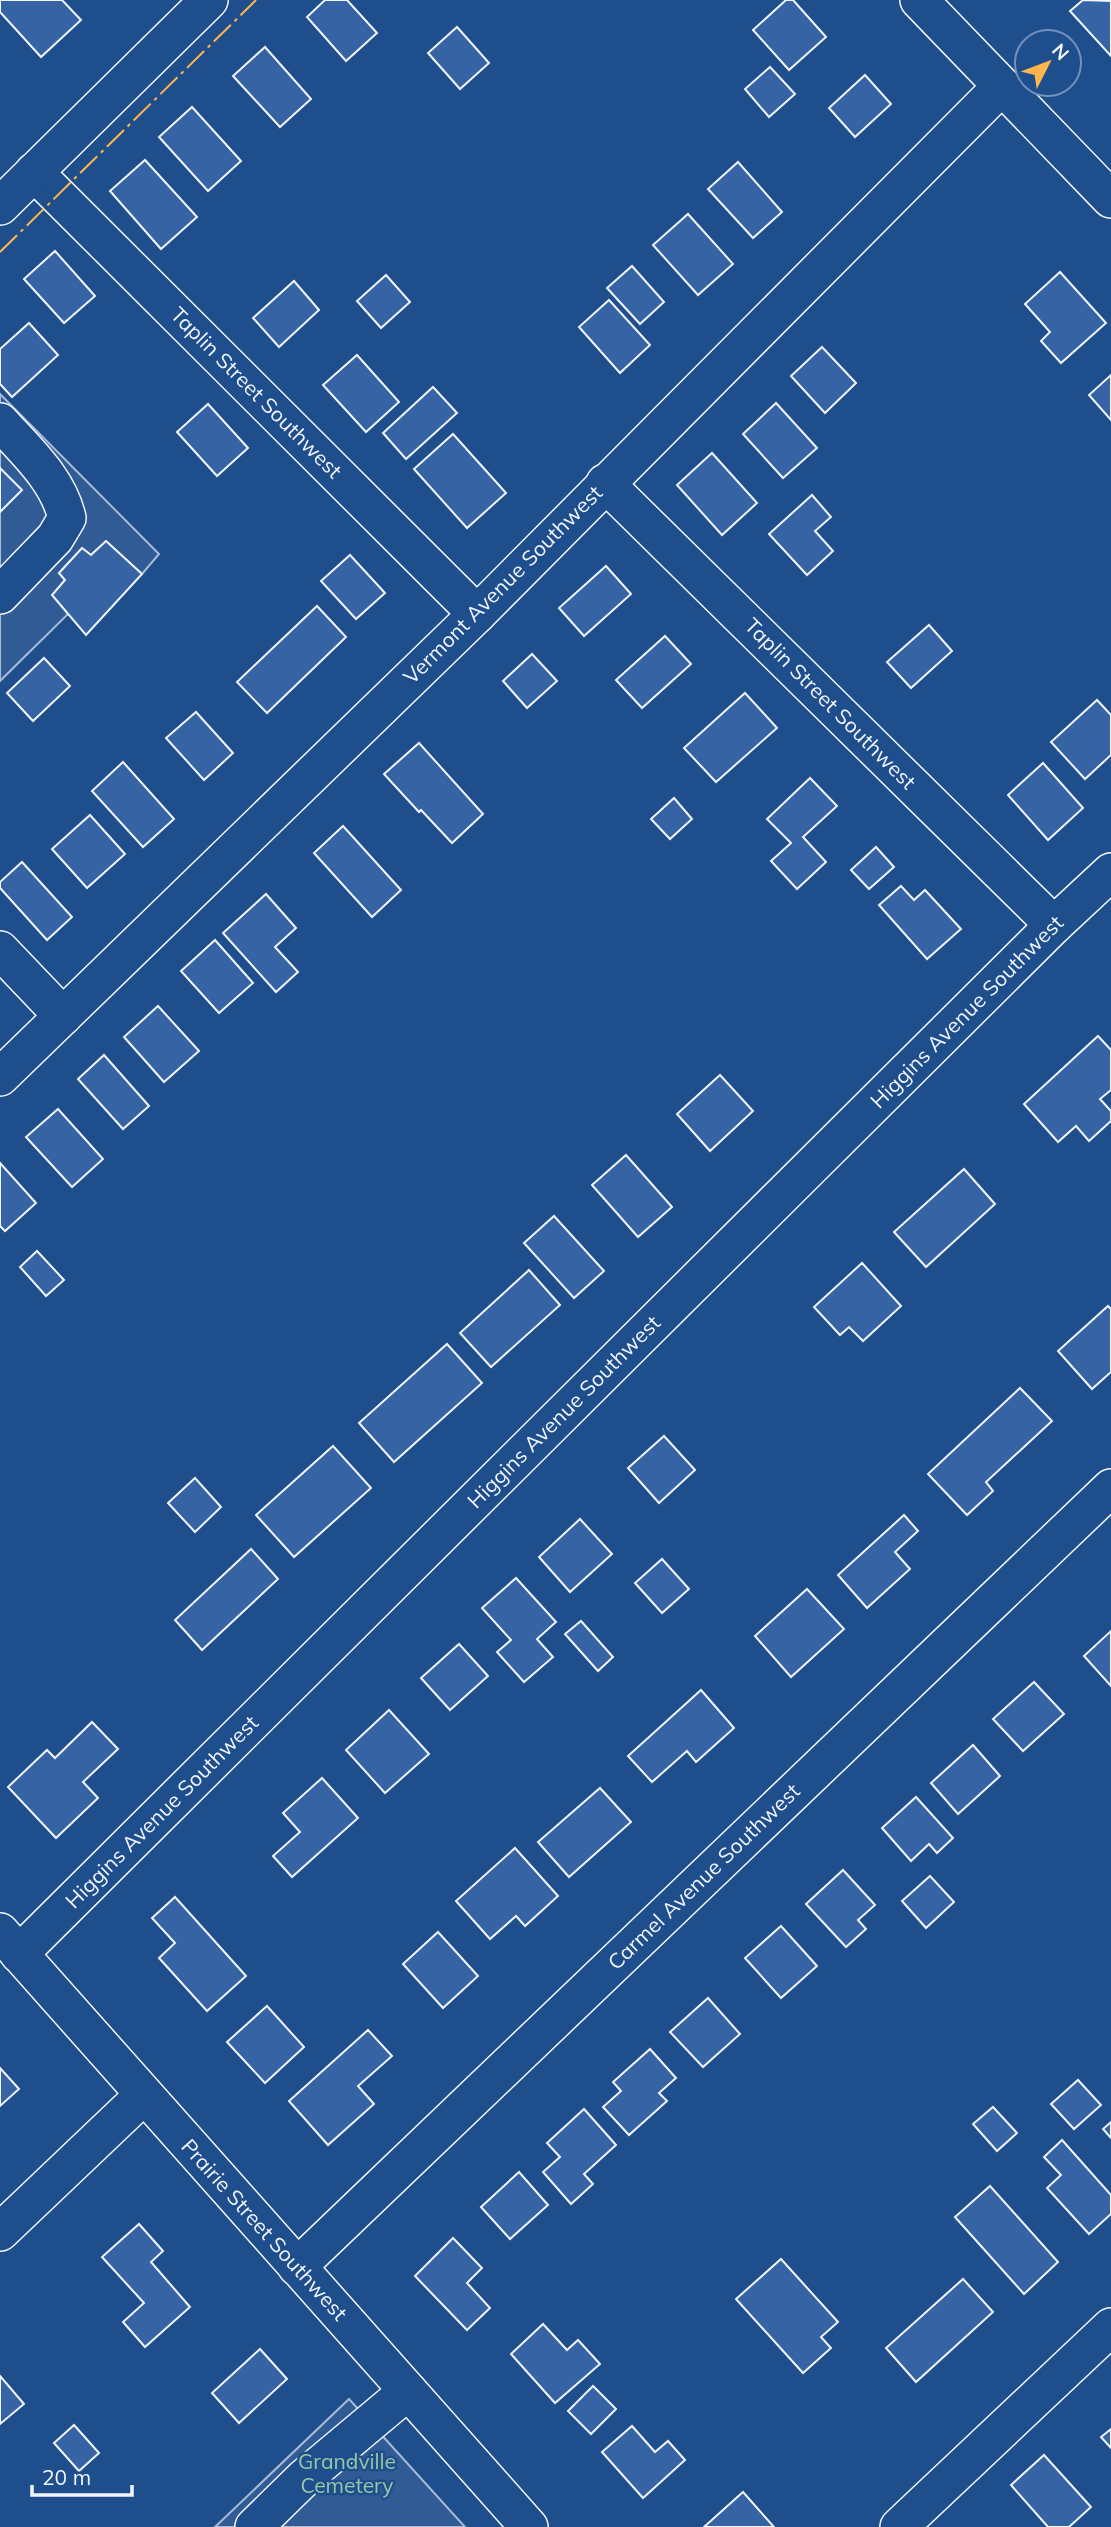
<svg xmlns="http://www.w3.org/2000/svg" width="1111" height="2527" viewBox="0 0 1111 2527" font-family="Mulish,sans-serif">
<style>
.built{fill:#305b95;stroke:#a8bbd7;stroke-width:2}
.building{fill:#3563a3;stroke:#f2f6ff;stroke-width:2}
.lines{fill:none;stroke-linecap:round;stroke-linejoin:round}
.minor-casing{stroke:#f2f6ff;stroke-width:40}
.minor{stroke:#1f4e8c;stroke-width:37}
.power{stroke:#ffb74d;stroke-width:2;stroke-dasharray:24 5 3.5 5;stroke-linecap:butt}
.labels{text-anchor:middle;stroke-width:5;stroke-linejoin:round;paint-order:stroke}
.street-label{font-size:21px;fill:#f2f6ff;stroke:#1f4e8c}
.park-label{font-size:21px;fill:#97c8a6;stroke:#1f4e8c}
</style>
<rect width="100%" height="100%" fill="#1f4e8c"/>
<!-- built -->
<g class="built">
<polygon points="0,394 159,554 142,574 106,541 91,555 82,548 59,573 65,580 53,595 68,614 0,681"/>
<polygon points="349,2399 465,2527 215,2527"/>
</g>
<!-- building -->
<g class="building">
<polygon points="0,0 62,0 81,20 41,57 0,12"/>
<polygon points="325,0 347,0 377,33 346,61 307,17"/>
<polygon points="786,0 793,0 826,37 789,70 753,30"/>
<polygon points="1083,0 1111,1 1111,56 1070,11"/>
<polygon points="457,27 489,63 460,89 428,53"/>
<polygon points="265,47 311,99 280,127 233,76"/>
<polygon points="770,67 795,94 769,117 745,89"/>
<polygon points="865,75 891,104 855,137 829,108"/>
<polygon points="192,107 241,161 208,191 159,137"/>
<polygon points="145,160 197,217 161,249 110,191"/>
<polygon points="738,162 782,212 753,238 708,189"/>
<polygon points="688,214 733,264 698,295 653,245"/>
<polygon points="55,251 95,296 64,323 24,279"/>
<polygon points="632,266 664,302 640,324 607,288"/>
<polygon points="1060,272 1106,323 1061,363 1041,341 1050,332 1025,304"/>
<polygon points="386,275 410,302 381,328 357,301"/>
<polygon points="294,281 319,310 279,347 253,318"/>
<polygon points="609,300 650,345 620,373 579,327"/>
<polygon points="29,323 58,355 12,397 0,384 0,349"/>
<polygon points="822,347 856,383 825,413 791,376"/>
<polygon points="357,355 399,402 366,432 323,385"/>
<polygon points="1111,375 1111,420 1089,395"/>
<polygon points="433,387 457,413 406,459 383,433"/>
<polygon points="776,403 817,448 783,478 743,434"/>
<polygon points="208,404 248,448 217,476 177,432"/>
<polygon points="453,434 506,493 467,528 414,469"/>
<polygon points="712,453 757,503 722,535 677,485"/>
<polygon points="0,468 22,490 0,512"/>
<polygon points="812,495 831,517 815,531 833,551 807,575 769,534"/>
<polygon points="106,541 142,574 86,635 52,595 65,580 59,573 82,548 91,555"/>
<polygon points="350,555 385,593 356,619 321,581"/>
<polygon points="606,566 631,594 584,636 559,608"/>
<polygon points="317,606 346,637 267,713 237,682"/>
<polygon points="929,625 952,651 911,688 887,662"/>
<polygon points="665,636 691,664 642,708 616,680"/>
<polygon points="532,654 557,681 527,708 503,681"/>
<polygon points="44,658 70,686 33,721 7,693"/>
<polygon points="745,693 777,728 716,782 684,748"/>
<polygon points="1097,700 1111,715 1111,755 1085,779 1051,742"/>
<polygon points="196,712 233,753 204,780 166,738"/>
<polygon points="419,743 483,814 452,843 421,810 419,812 384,774"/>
<polygon points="123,762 174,819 143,847 92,791"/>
<polygon points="1043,763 1083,808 1048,840 1008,795"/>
<polygon points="810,778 837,806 803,837 826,862 797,889 771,861 791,843 767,819"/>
<polygon points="674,798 692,819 670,839 651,819"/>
<polygon points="90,815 125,854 87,888 52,849"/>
<polygon points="343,826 401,890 372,917 314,853"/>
<polygon points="876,847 894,867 869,889 851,870"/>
<polygon points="22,862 72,917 47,940 0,888 0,882"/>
<polygon points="901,886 914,900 925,890 961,929 927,959 879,905"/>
<polygon points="266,894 296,928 275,947 298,972 276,992 223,933"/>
<polygon points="215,940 253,983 219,1013 181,971"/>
<polygon points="158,1006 199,1051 164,1082 124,1037"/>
<polygon points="1098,1036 1111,1050 1111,1090 1100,1099 1111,1111 1111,1121 1089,1141 1076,1126 1058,1142 1024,1104"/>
<polygon points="104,1055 149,1106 123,1129 78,1079"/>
<polygon points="720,1075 753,1111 710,1151 677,1114"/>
<polygon points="58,1109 103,1159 72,1187 26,1137"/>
<polygon points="626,1155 672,1207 638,1237 592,1185"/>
<polygon points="0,1163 36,1203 5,1231 0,1226"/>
<polygon points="964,1169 995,1204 926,1267 894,1232"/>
<polygon points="554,1216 604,1271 574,1298 524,1243"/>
<polygon points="37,1251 64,1280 46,1296 20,1267"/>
<polygon points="862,1263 901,1306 863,1341 849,1327 840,1335 814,1307"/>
<polygon points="529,1270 560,1305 491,1367 460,1333"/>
<polygon points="1108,1306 1111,1309 1111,1372 1092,1389 1058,1351"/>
<polygon points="447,1344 482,1383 394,1462 359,1423"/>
<polygon points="1020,1388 1052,1421 986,1482 993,1491 967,1515 928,1474"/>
<polygon points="664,1436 695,1470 659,1503 628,1468"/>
<polygon points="333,1446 371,1488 294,1557 256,1515"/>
<polygon points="195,1478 221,1507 195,1532 168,1503"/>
<polygon points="904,1515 918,1531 895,1552 910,1569 867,1608 838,1575"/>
<polygon points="580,1519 612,1554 570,1592 539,1557"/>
<polygon points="251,1549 278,1579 202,1650 175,1620"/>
<polygon points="662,1559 689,1589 662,1613 635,1583"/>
<polygon points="516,1578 556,1622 537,1639 553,1657 524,1682 497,1652 511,1640 482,1608"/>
<polygon points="807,1589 844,1629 791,1677 755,1636"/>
<polygon points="581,1621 613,1657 598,1671 565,1634"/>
<polygon points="1111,1631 1111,1686 1084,1656"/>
<polygon points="459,1644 488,1676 450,1710 421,1678"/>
<polygon points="1034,1682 1064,1714 1023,1751 993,1719"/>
<polygon points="701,1690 734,1728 696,1762 687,1751 652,1782 628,1756"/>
<polygon points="389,1710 429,1754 385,1793 346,1750"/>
<polygon points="92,1722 118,1749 83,1782 98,1798 56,1838 8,1787 47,1750 55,1758"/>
<polygon points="973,1745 1000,1776 958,1814 931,1783"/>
<polygon points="322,1778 358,1818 292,1877 273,1856 300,1832 283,1813"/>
<polygon points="600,1788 631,1822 569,1877 538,1842"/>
<polygon points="916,1797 953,1838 937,1853 929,1844 911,1861 882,1828"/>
<polygon points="515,1848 558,1896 525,1926 516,1916 490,1939 456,1901"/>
<polygon points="843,1870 875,1905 858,1920 866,1929 846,1947 806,1904"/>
<polygon points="930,1876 954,1902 926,1928 902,1901"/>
<polygon points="175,1897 246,1976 207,2011 159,1958 175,1943 152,1918"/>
<polygon points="781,1926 817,1966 781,1998 745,1958"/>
<polygon points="438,1932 478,1976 443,2008 403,1964"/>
<polygon points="708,1998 740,2034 703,2067 670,2032"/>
<polygon points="267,2006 304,2047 265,2083 227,2042"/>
<polygon points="368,2030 392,2056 358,2086 374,2104 328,2145 289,2101"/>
<polygon points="650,2049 676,2078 659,2093 667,2101 629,2135 603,2107 621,2091 613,2082"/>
<polygon points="0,2068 19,2089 0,2106"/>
<polygon points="1078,2080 1101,2105 1074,2129 1051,2104"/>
<polygon points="993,2107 1017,2133 997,2151 973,2124"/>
<polygon points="584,2109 616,2145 584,2174 593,2184 571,2204 543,2172 560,2157 547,2143"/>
<polygon points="1111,2122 1111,2138 1103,2129"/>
<polygon points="1062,2140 1111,2195 1111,2214 1089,2234 1047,2188 1061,2175 1044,2157"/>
<polygon points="519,2172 548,2205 510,2239 481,2207"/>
<polygon points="990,2186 1058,2262 1024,2294 955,2217"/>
<polygon points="139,2224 163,2251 151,2262 190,2307 145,2347 123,2322 144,2303 102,2257"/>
<polygon points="453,2238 482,2268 467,2283 490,2308 467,2330 415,2276"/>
<polygon points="781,2259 838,2322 821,2337 831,2348 803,2373 736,2299"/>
<polygon points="963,2279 993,2312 916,2382 886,2348"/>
<polygon points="543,2324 567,2350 578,2340 600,2364 555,2403 511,2354"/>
<polygon points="260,2349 287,2379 239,2423 212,2393"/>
<polygon points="0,2376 24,2404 0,2424"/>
<polygon points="593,2386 616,2409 591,2434 568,2411"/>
<polygon points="74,2425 99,2453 79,2471 54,2443"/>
<polygon points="632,2426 655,2452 668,2441 685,2460 643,2498 602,2452"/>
<polygon points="1111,2429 1111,2448 1101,2437"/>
<polygon points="1044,2455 1091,2507 1069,2527 1048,2527 1011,2485"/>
<polygon points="743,2492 774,2527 704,2527"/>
</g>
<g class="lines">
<defs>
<g id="minor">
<polyline points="919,0 1111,199"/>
<polyline points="34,172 477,614"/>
<polyline points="0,206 209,0"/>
<path d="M0 422C26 451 58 479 67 518L55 538 0 595"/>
<polyline points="605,483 1054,925"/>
<polyline points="0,950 63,1016"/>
<polyline points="0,1077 477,614 1001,87"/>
<polyline points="0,1932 529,2527"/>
<polyline points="19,1954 1054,925 1111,872"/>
<polyline points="0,2232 144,2095"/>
<polyline points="297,2267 1111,1488"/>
<polyline points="254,2527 304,2478 408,2391"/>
<polyline points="899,2527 1111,2327"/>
</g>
</defs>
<!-- minor casing -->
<use href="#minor" class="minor-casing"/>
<!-- minor -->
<use href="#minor" class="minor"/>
<!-- power -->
<polyline class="power" points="0,252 256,0"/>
</g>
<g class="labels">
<!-- street labels -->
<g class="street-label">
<text transform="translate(256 393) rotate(45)" y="7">Taplin Street Southwest</text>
<text transform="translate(503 585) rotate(-45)" y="7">Vermont Avenue Southwest</text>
<text transform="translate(830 704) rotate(45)" y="7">Taplin Street Southwest</text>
<text transform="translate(967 1012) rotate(-45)" y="7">Higgins Avenue Southwest</text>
<text transform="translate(564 1412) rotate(-45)" y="7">Higgins Avenue Southwest</text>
<text transform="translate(162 1812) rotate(-45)" y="7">Higgins Avenue Southwest</text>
<text transform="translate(704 1877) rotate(-44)" y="7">Carmel Avenue Southwest</text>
<text transform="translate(264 2230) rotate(48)" y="7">Prairie Street Southwest</text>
</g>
<!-- park labels -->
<g class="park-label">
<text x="347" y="2469">Grandville<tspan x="347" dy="24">Cemetery</tspan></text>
</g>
</g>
<!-- north arrow -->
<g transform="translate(1048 63) rotate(48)"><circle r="33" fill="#1f4e8c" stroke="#7391ba" stroke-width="2"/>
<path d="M0-5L12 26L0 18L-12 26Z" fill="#ffb74d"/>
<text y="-10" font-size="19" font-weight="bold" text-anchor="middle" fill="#f2f6ff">N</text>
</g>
<!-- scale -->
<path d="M32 2485v10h100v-10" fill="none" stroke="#f2f6ff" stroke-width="3.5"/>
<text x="42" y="2485" font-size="21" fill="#f2f6ff" stroke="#1f4e8c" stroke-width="5" paint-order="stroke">20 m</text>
</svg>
